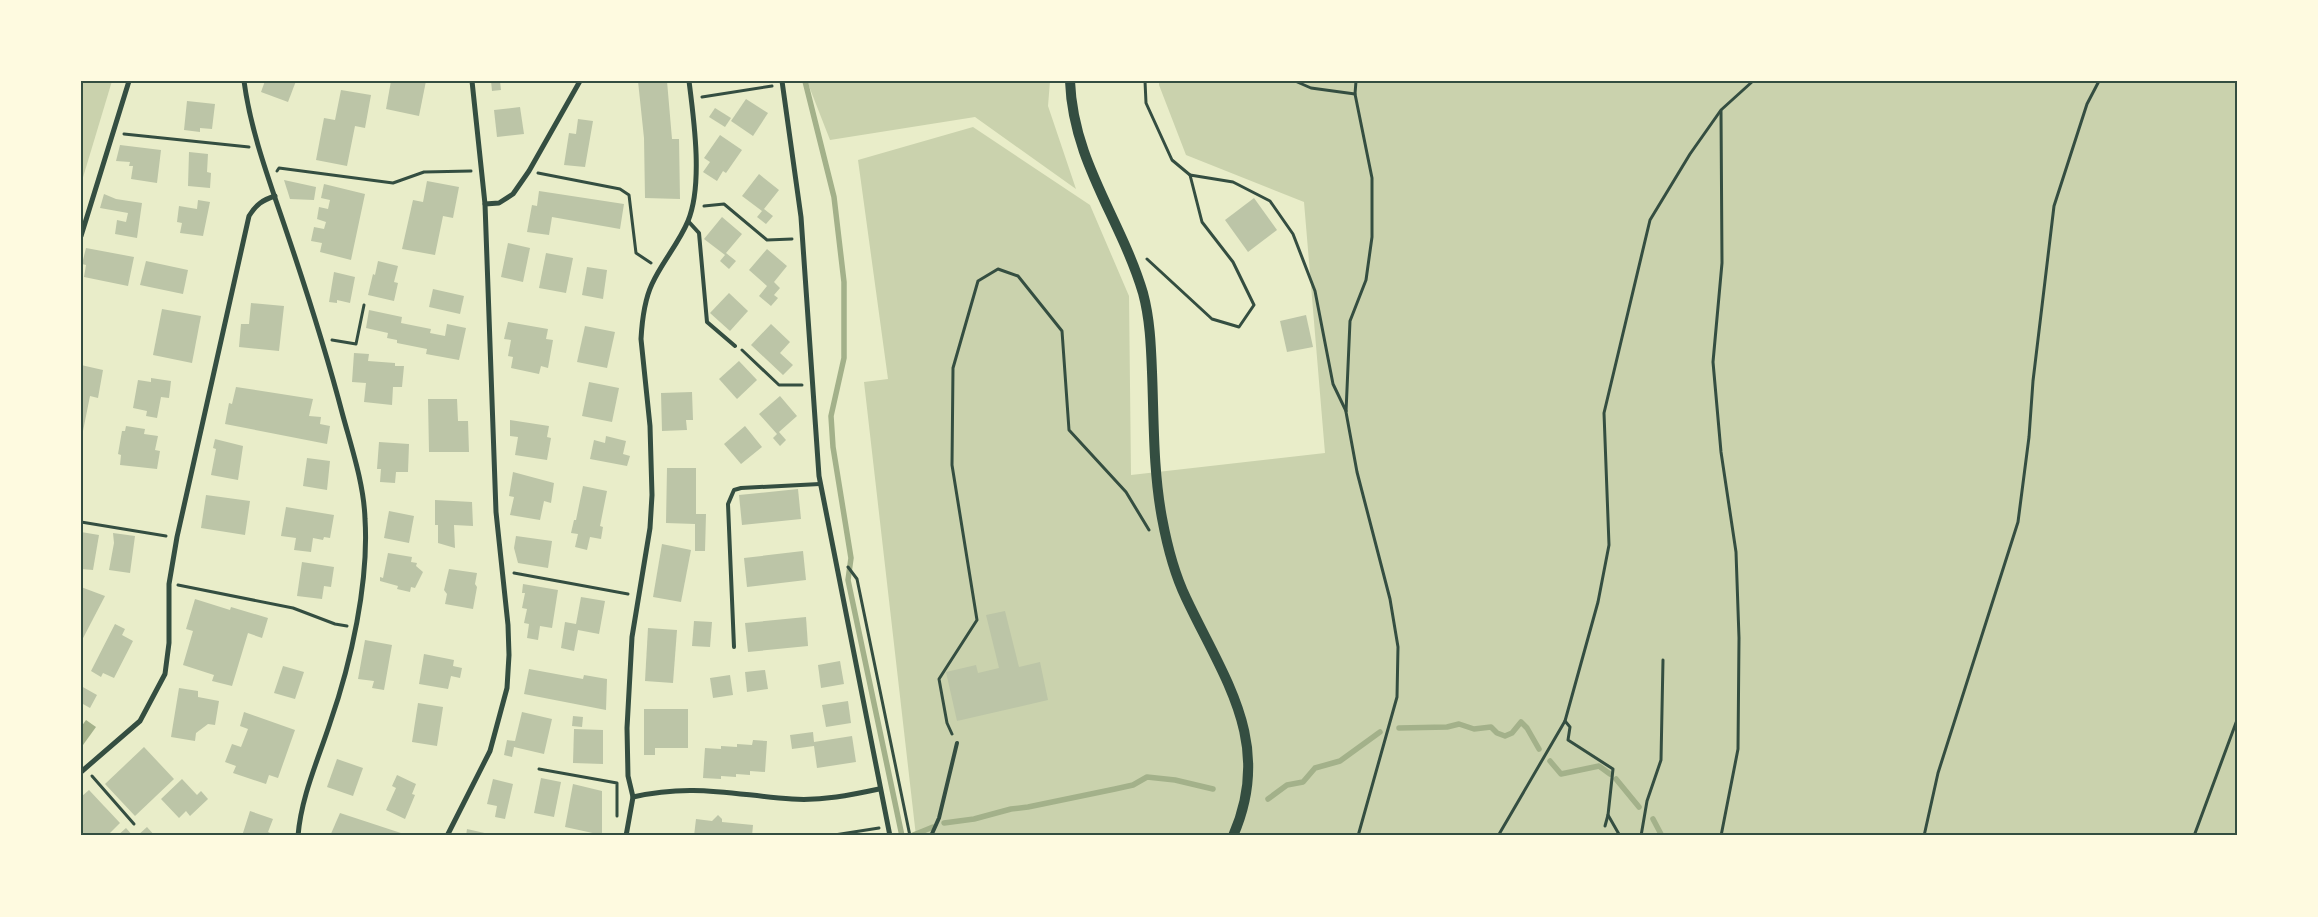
<svg xmlns="http://www.w3.org/2000/svg" width="2318" height="917" viewBox="0 0 2318 917" font-family="'Space Grotesk',sans-serif">
<style>
.green{fill:#cad2ad}
.water{fill:#a3b18a}
.lines{fill:none;stroke-linecap:round;stroke-linejoin:round}
.stream{stroke:#a3b18a;stroke-width:5.5}
.building{fill:#bcc5a7}
.path{stroke:#344e41;stroke-width:3}
.service{stroke:#344e41;stroke-width:4}
.minor{stroke:#344e41;stroke-width:5}
.secondary{stroke:#344e41;stroke-width:10}
.neatline{fill:none;stroke:#344e41;stroke-width:2}
</style>
<rect width="100%" height="100%" fill="#e9edc9"/>
<!-- green -->
<g class="green">
<polygon points="81,81 112,81 81,184"/>
<polygon points="807,81 1050,81 1048,106 1076,189 975,117 830,140"/>
<polygon points="1159,81 2237,81 2237,836 916,836 864,382 888,379 858,160 973,127 1090,205 1129,296 1131,475 1325,453 1304,202 1186,155 1159,85"/>
</g>
<!-- water -->
<polygon class="water" points="86,720 96,727 83,745 81,744 81,727"/>
<g class="lines">
<!-- stream -->
<g class="stream">
<polyline points="805,81 834,197 844,282 844,358 831,416 833,447 851,558 848,580 902,836"/>
<polyline points="1399,728 1447,727 1459,724 1474,729 1491,727 1497,733 1505,736 1512,733 1521,722 1527,728 1539,749"/>
<polyline points="1550,761 1561,774 1599,766 1610,774"/>
<polyline points="1616,779 1639,807"/>
<polyline points="1268,799 1287,785 1303,782 1315,768 1340,761 1380,732"/>
<polyline points="1653,819 1662,836"/>
<polyline points="944,823 974,819 1011,809 1028,807 1115,789 1133,785 1147,777 1175,780 1213,789"/>
<polyline points="911,836 933,827"/>
</g>
</g>
<!-- building -->
<g class="building">
<polygon points="265,81 296,81 288,102 261,92"/>
<polygon points="391,81 426,81 419,116 386,109"/>
<polygon points="491,81 500,81 501,90 492,91"/>
<polygon points="638,81 667,81 672,139 679,139 680,199 645,198 644,138"/>
<polygon points="341,90 371,95 365,128 355,126 347,166 316,160 324,118 335,120"/>
<polygon points="746,99 768,113 753,136 731,121"/>
<polygon points="187,101 215,104 212,129 200,128 200,132 184,130"/>
<polygon points="520,107 524,134 497,137 494,110"/>
<polygon points="715,108 731,118 725,127 709,117"/>
<polygon points="578,119 593,121 585,167 564,165 569,133 576,134"/>
<polygon points="720,135 742,150 726,173 723,171 717,181 703,172 710,162 704,158"/>
<polygon points="120,145 161,150 157,183 131,179 133,166 129,166 130,162 116,161"/>
<polygon points="189,152 208,154 207,172 211,173 210,188 188,186"/>
<polygon points="759,174 779,190 764,209 773,216 766,224 757,217 762,211 742,196"/>
<polygon points="284,180 316,187 314,200 290,199"/>
<polygon points="427,181 459,187 453,218 443,216 435,255 402,249 413,200 423,202"/>
<polygon points="324,184 365,194 351,260 320,252 322,243 311,241 314,227 324,229 326,222 317,219 319,207 328,209 330,200 321,198"/>
<polygon points="539,191 624,204 620,229 552,217 549,235 527,232 532,205 537,206"/>
<polygon points="104,194 116,199 142,203 137,238 115,234 117,220 126,222 128,213 100,208"/>
<polygon points="1254,198 1277,230 1248,252 1225,220"/>
<polygon points="198,200 210,202 203,236 180,233 182,223 177,222 179,206 197,209"/>
<polygon points="722,217 742,234 726,253 736,261 729,269 720,261 725,255 704,239"/>
<polygon points="508,243 530,248 523,282 501,277"/>
<polygon points="86,248 134,257 128,286 84,277 86,265 82,264"/>
<polygon points="767,249 787,266 774,282 780,288 774,295 778,298 771,306 759,296 767,286 749,270"/>
<polygon points="546,253 573,258 566,293 539,288"/>
<polygon points="146,261 188,270 183,294 140,285"/>
<polygon points="378,261 398,266 394,282 398,283 394,301 368,295 373,274 375,275"/>
<polygon points="587,267 607,270 603,299 582,295"/>
<polygon points="334,272 355,277 350,303 337,300 337,303 329,302"/>
<polygon points="433,289 464,296 460,314 429,307"/>
<polygon points="729,293 748,311 730,331 710,313"/>
<polygon points="251,303 284,306 279,351 239,347 241,324 249,324"/>
<polygon points="162,309 201,316 192,363 153,355"/>
<polygon points="369,310 402,317 401,323 431,329 430,333 445,336 447,324 466,328 459,360 426,354 427,349 397,343 397,340 387,338 388,333 366,328"/>
<polygon points="1306,315 1313,347 1287,352 1280,321"/>
<polygon points="508,322 548,329 546,339 553,340 548,368 541,366 539,374 511,368 513,357 508,356 511,340 504,339"/>
<polygon points="771,324 790,342 780,353 793,365 783,375 751,345"/>
<polygon points="585,326 615,332 607,368 577,362"/>
<polygon points="354,353 369,354 368,361 395,363 395,366 404,366 402,387 393,387 392,405 364,402 366,383 352,382"/>
<polygon points="739,361 757,380 737,399 719,379"/>
<polygon points="81,365 103,370 98,398 90,396 82,436"/>
<polygon points="151,378 171,381 169,398 161,397 157,418 146,416 147,411 133,408 138,380 151,382"/>
<polygon points="589,382 619,388 612,422 582,416"/>
<polygon points="236,387 313,399 309,416 321,417 320,424 330,426 327,444 225,424 229,403 232,404"/>
<polygon points="692,392 693,420 686,420 687,430 662,431 661,393"/>
<polygon points="780,396 797,416 779,432 786,440 780,446 773,438 777,434 759,414"/>
<polygon points="428,399 457,399 458,421 468,421 469,452 429,452"/>
<polygon points="510,420 549,426 547,437 551,438 547,460 515,455 518,437 510,436"/>
<polygon points="126,426 145,429 144,434 158,436 155,450 160,451 157,469 120,465 121,455 118,454 122,431 125,431"/>
<polygon points="745,426 762,447 741,464 724,444"/>
<polygon points="606,436 626,441 623,454 630,456 627,466 590,459 594,440 605,443"/>
<polygon points="215,439 243,446 238,480 211,475 216,449 213,448"/>
<polygon points="379,442 409,444 408,472 396,472 395,483 380,482 381,469 377,469"/>
<polygon points="307,458 330,461 327,490 303,486"/>
<polygon points="667,468 696,468 696,514 706,514 705,551 695,551 695,524 666,523"/>
<polygon points="513,472 554,483 551,503 544,501 540,520 510,515 514,497 509,496"/>
<polygon points="583,486 607,491 600,526 603,527 601,539 590,537 587,550 575,547 578,534 571,533 574,520 576,520"/>
<polygon points="798,489 801,519 742,525 739,495"/>
<polygon points="206,495 250,501 245,535 201,528"/>
<polygon points="435,500 472,502 473,526 454,525 455,548 438,543 438,525 435,525"/>
<polygon points="286,507 334,515 330,538 324,537 323,540 313,538 311,552 294,550 296,538 281,536"/>
<polygon points="389,511 414,516 409,543 384,538"/>
<polygon points="81,532 99,535 93,570 81,569"/>
<polygon points="113,533 135,536 130,573 109,570 114,543"/>
<polygon points="516,536 552,541 548,568 518,563 514,548"/>
<polygon points="662,544 691,550 681,602 653,597"/>
<polygon points="803,551 806,580 747,587 744,558"/>
<polygon points="388,553 412,557 411,562 417,563 416,566 423,572 415,588 411,587 410,592 397,589 398,586 380,581 380,577 383,578"/>
<polygon points="302,562 334,567 331,587 324,586 322,599 297,596"/>
<polygon points="449,569 477,573 475,584 477,587 473,609 445,604 447,594 444,590"/>
<polygon points="523,584 558,590 552,628 540,626 538,640 527,638 529,624 524,623 527,609 522,608 525,593 522,593"/>
<polygon points="81,587 105,596 81,642"/>
<polygon points="581,597 605,601 599,634 578,630 574,651 561,648 565,622 576,624"/>
<polygon points="195,599 230,610 231,607 268,618 262,638 248,633 232,686 212,681 214,675 183,665 193,631 186,629"/>
<polygon points="1005,611 1019,667 1040,662 1048,700 957,721 946,672 976,665 978,673 999,668 986,615"/>
<polygon points="806,617 808,646 748,652 745,623"/>
<polygon points="694,621 712,622 710,647 692,646"/>
<polygon points="115,624 125,629 122,635 133,641 114,678 103,673 101,677 91,671"/>
<polygon points="648,628 677,630 673,683 645,681"/>
<polygon points="365,640 392,645 384,690 372,688 374,681 358,679"/>
<polygon points="424,654 454,660 453,666 462,668 460,678 451,676 448,689 419,684"/>
<polygon points="840,661 844,684 821,688 818,665"/>
<polygon points="283,666 304,672 295,699 274,693"/>
<polygon points="529,669 583,679 584,675 607,679 606,710 524,694"/>
<polygon points="765,670 768,689 747,692 745,672"/>
<polygon points="730,675 733,695 713,698 710,678"/>
<polygon points="81,686 97,695 90,708 83,704 81,707"/>
<polygon points="179,688 198,691 198,697 219,701 215,725 208,724 196,733 195,741 171,737"/>
<polygon points="848,701 851,723 826,727 822,705"/>
<polygon points="418,703 443,707 437,746 412,742"/>
<polygon points="644,709 688,709 688,748 655,748 655,755 644,755"/>
<polygon points="244,712 295,730 278,778 269,775 266,784 233,773 236,766 225,762 232,744 241,747 248,729 240,726"/>
<polygon points="522,712 552,719 544,754 514,747 512,757 504,755 507,740 515,741"/>
<polygon points="573,716 583,717 582,727 572,726"/>
<polygon points="574,729 603,730 603,764 573,763"/>
<polygon points="813,732 814,742 852,736 856,762 817,768 814,746 792,749 790,735"/>
<polygon points="753,740 767,741 765,772 750,771 750,775 736,774 736,777 721,776 721,779 703,778 705,748 721,749 721,746 737,747 737,744 752,745"/>
<polygon points="144,747 174,779 135,816 105,784"/>
<polygon points="337,759 363,768 353,796 327,787"/>
<polygon points="397,775 416,784 412,794 415,795 405,819 386,810 396,788 392,786"/>
<polygon points="541,778 561,782 554,817 534,813"/>
<polygon points="182,779 197,795 201,791 208,799 190,816 186,811 179,818 161,799"/>
<polygon points="493,779 513,784 505,819 495,817 497,806 487,804"/>
<polygon points="573,784 602,791 602,835 565,827"/>
<polygon points="89,790 120,823 107,836 81,836 81,797"/>
<polygon points="250,811 273,819 268,832 277,836 242,836"/>
<polygon points="340,813 407,835 407,836 330,836"/>
<polygon points="718,815 722,819 722,822 753,825 752,836 694,836 696,819 712,821"/>
<polygon points="147,827 155,836 137,836"/>
<polygon points="126,828 133,836 117,836"/>
<polygon points="467,829 489,834 489,836 466,836"/>
</g>
<g class="lines">
<!-- path -->
<g class="path">
<polyline points="1145,81 1146,103 1172,160 1190,175"/>
<polyline points="1295,81 1311,88 1355,94"/>
<polyline points="1356,81 1355,94 1372,178 1372,237 1366,280 1350,321 1346,412 1357,472 1390,599 1398,647 1397,697 1358,836"/>
<polyline points="702,97 772,86"/>
<polyline points="124,134 249,147"/>
<polyline points="277,171 279,168 393,183 424,172 471,171"/>
<polyline points="538,173 620,189 629,195 636,253 651,263"/>
<polyline points="704,206 724,204 767,240 792,239"/>
<polyline points="1147,259 1212,319 1239,327 1254,305 1233,262 1202,222 1190,175 1233,182 1270,201 1293,234 1315,291 1333,384 1346,411"/>
<polyline points="332,340 356,344 364,305"/>
<polyline points="742,350 779,385 802,385"/>
<polyline points="81,522 166,536"/>
<polyline points="848,567 857,579 910,836"/>
<polyline points="514,573 628,594"/>
<polyline points="178,585 293,608 335,624 347,626"/>
<polyline points="1565,721 1570,727 1568,740 1613,769 1608,815 1620,836"/>
<polyline points="952,734 947,723 939,679 977,620 952,465 953,368 978,281 998,269 1018,276 1062,331 1069,430 1126,492 1149,530"/>
<polyline points="539,769 617,783 617,816"/>
<polyline points="92,776 134,824"/>
<polyline points="1605,826 1608,815"/>
<polyline points="828,836 879,828"/>
<polyline points="1498,836 1565,721 1598,602 1609,545 1604,413 1650,220 1690,154 1721,110 1753,81"/>
<polyline points="1641,836 1647,801 1661,760 1663,660"/>
<polyline points="1721,836 1738,749 1739,638 1736,552 1721,452 1713,362 1722,263 1721,111"/>
<polyline points="1924,836 1938,773 2018,522 2029,437 2033,381 2054,206 2087,104 2099,81"/>
<polyline points="2194,836 2237,720"/>
</g>
<!-- service -->
<g class="service">
<polyline points="688,221 699,233 707,322 735,346"/>
<polyline points="734,647 728,504 734,490 741,488 820,484"/>
<polyline points="931,836 939,818 957,743"/>
</g>
<!-- minor -->
<g class="minor">
<path d="M244 81C251 134 271 185 288 236 308 295 327 355 343 416 352 449 364 485 365 519 369 582 351 663 330 723 318 760 301 797 298 836"/>
<polyline points="782,81 801,217 819,476 890,836"/>
<polyline points="485,204 499,203 513,194 529,171 580,81"/>
<polyline points="81,236 129,81"/>
<path d="M81 772 140 721 165 674 169 643V584L177 537 249 216C256 205 262 200 275 196"/>
<path d="M633 797C692 783 734 795 792 799 822 801 851 795 879 789"/>
<polyline points="447,836 490,751 507,688 509,655 508,625 496,512 485,204 472,81"/>
<path d="M626 836 633 797 628 776 627 728 632 637 650 528 652 495 650 426 641 339C642 321 644 301 652 284 662 262 679 243 688 221 703 185 694 120 689 81"/>
</g>
<!-- secondary -->
<path class="secondary" d="M1070 81C1073 162 1121 219 1143 293 1150 319 1151 346 1152 372 1154 420 1153 470 1162 518 1167 545 1174 573 1186 598 1224 679 1274 743 1233 836"/>
</g>
<!-- border -->
<rect width="2318" height="917" fill="none" stroke="#fefae0" stroke-width="165"/>
<rect x="82" y="82" width="2154" height="752" class="neatline"/>
</svg>
